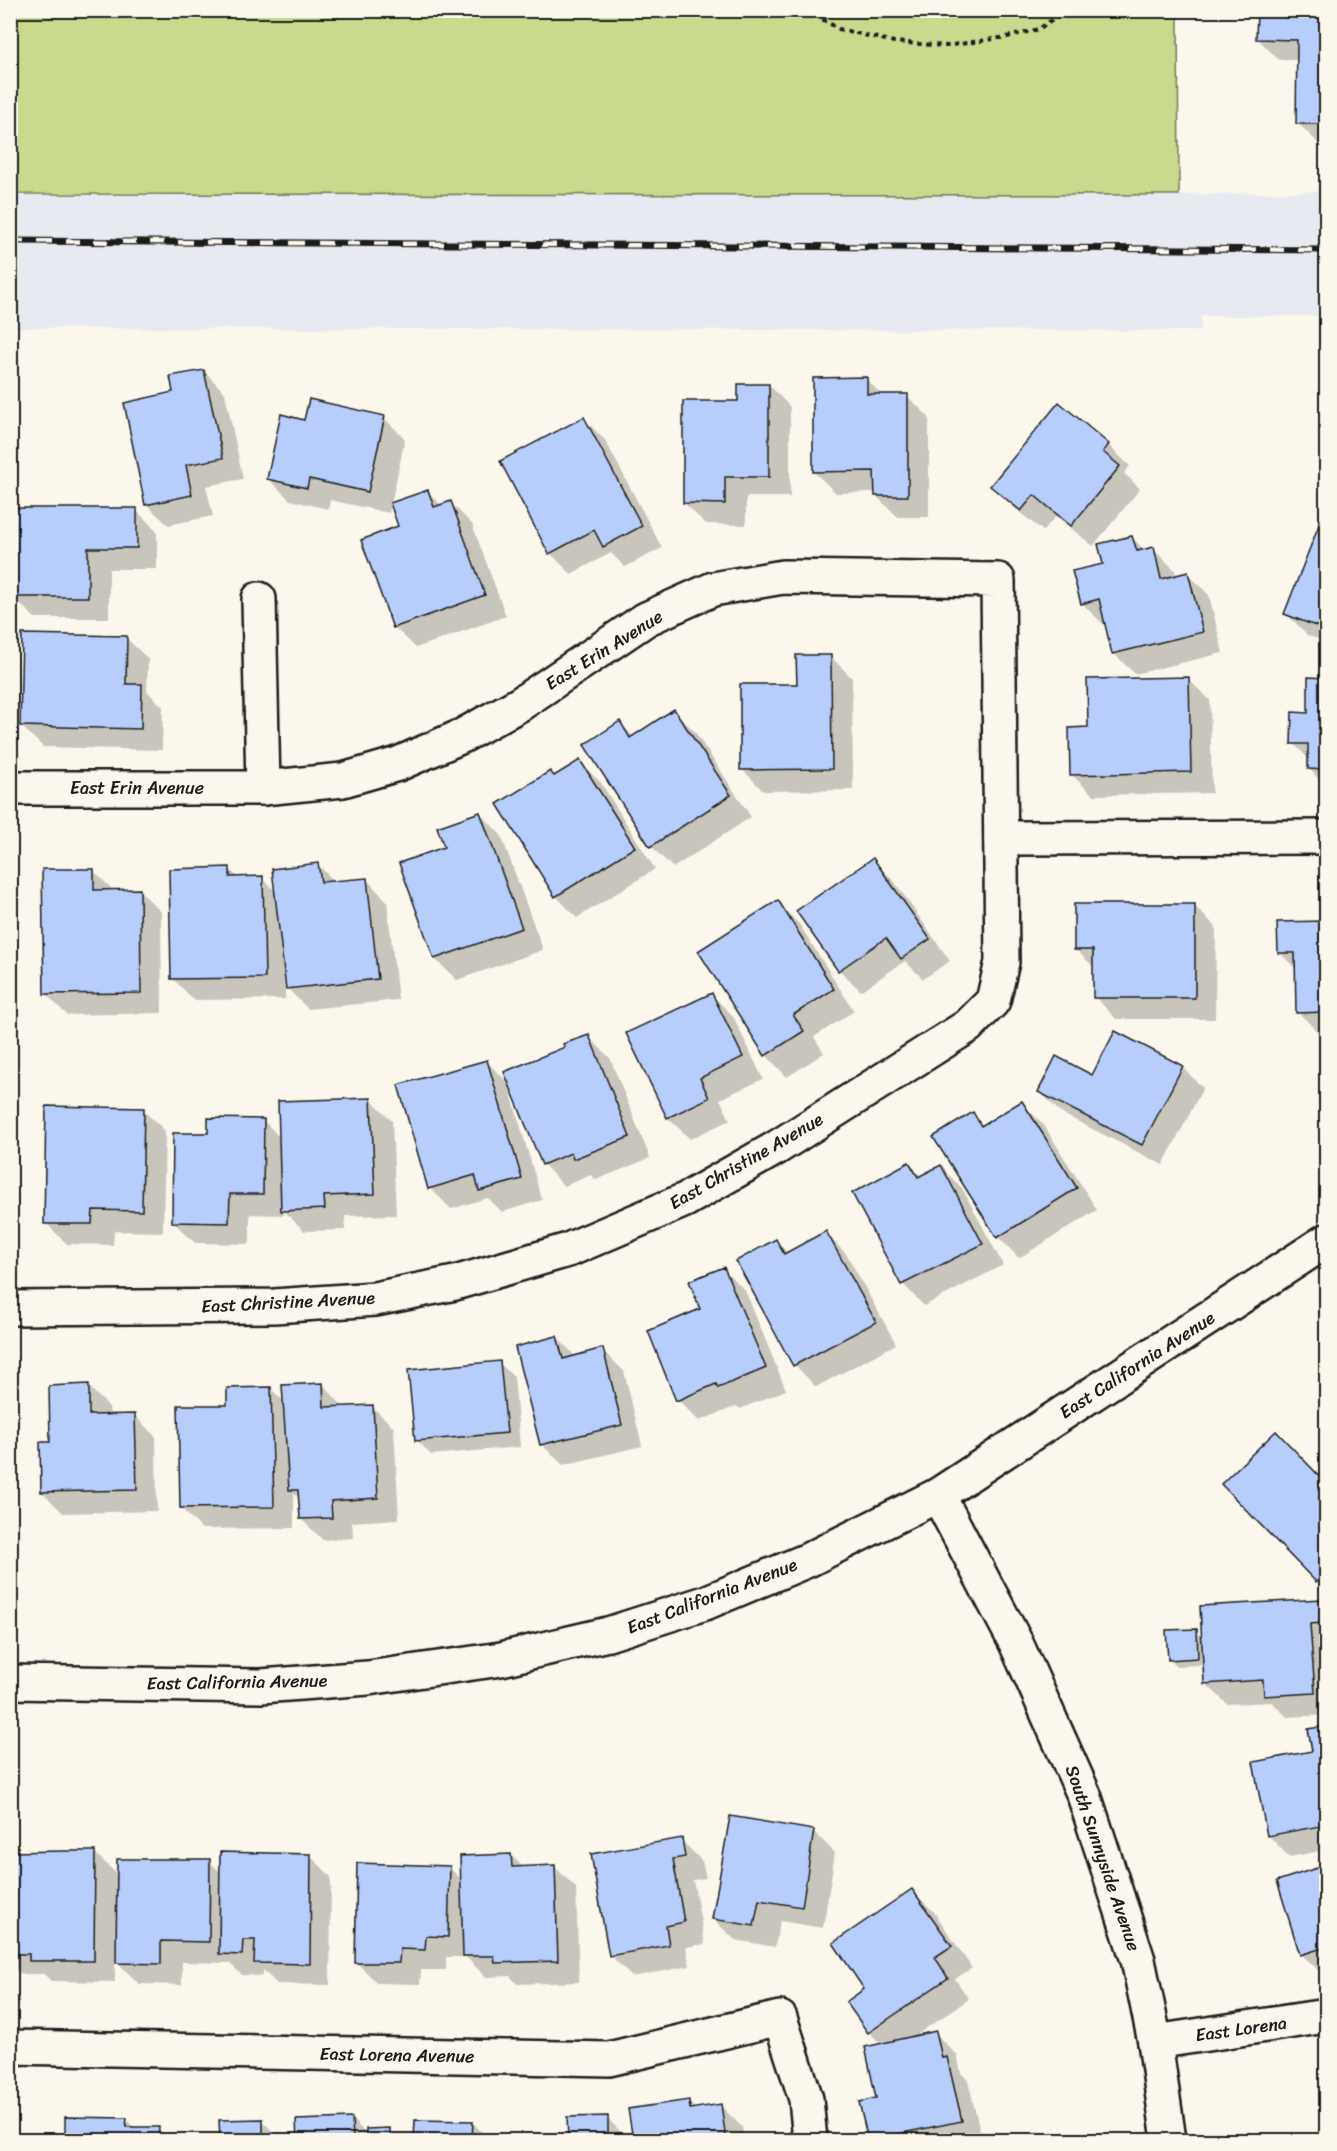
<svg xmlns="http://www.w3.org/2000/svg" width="1337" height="2151" viewBox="0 0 1337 2151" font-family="Sriracha,sans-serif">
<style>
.built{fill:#e7ebf1}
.green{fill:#c9d98d;stroke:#727a54;stroke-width:1.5}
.shadow{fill:#0003}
.building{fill:#b7cefd;stroke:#1c1c1c;stroke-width:1.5}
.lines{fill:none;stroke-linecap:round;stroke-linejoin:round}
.street-casing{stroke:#1c1c1c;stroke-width:38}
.secondary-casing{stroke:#1c1c1c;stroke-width:38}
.path{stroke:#1c1c1c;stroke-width:4;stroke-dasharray:4.5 4.5;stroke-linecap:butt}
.street{stroke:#fbf7ec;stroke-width:33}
.secondary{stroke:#fbf7ec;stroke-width:33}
.rail-casing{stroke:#1c1c1c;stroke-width:7}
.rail{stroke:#fbf7ec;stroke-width:4.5;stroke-dasharray:14;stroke-linecap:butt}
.labels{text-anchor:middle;stroke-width:4.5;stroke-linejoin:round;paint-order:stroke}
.street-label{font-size:18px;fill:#1c1c1c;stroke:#fbf7ec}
</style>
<rect width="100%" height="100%" fill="#fbf7ec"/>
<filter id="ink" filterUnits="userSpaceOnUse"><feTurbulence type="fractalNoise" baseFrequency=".0167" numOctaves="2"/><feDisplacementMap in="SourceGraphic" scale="12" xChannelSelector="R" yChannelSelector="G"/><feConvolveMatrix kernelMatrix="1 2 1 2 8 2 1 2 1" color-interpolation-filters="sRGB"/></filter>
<g filter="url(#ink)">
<!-- built -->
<polygon class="built" points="1326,191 1326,316 1201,316 1201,331 11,328 11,194 1179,195"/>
<!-- green -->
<polygon class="green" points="11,10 1178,11 1179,195 11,194"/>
<!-- shadow -->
<g class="shadow">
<polygon points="1258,10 1326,10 1326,145 1319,144 1298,123 1299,60 1279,60 1258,39"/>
<polygon points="204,371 225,393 243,479 206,486 213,516 168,525 146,504 175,393"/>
<polygon points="866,379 883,396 907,396 929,417 929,517 898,517 876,496 876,492 836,493 814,472"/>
<polygon points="769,385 790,407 790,497 746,497 746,525 706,524 684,503 739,403"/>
<polygon points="384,418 405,439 389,513 330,500 328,509 290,500 268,479 306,421"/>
<polygon points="584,419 605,440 662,548 625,567 611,553 571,574 550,553"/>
<polygon points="1108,445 1130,466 1124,473 1140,489 1093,546 1056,516 1043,531 1013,507 992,486"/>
<polygon points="427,491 442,506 451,503 472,524 506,616 416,648 394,627 400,527"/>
<polygon points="136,510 157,531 157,569 109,569 109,618 35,618 13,597"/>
<polygon points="1324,514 1326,514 1326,642 1307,635 1286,613"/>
<polygon points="1132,537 1145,551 1153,549 1175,570 1176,576 1188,574 1209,595 1223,653 1135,674 1113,653 1106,624 1103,624 1082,603 1105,565"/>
<polygon points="126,638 148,659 147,691 163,707 162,750 43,747 21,726"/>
<polygon points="831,657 852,678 853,790 763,791 742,769 799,685"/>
<polygon points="1188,679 1210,700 1212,793 1093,795 1071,774"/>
<polygon points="1310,679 1326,679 1326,786 1309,769 1310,760 1293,743 1309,714"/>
<polygon points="674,711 695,732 751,817 673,868 651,846 586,745 620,723 634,737"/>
<polygon points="579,761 601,783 655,869 577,918 556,896"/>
<polygon points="480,813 501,835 543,950 457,980 435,959 401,864 446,848"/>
<polygon points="873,860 894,881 950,961 923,979 905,961 861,991 839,970 798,912"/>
<polygon points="318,865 335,882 366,879 387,901 398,1000 308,1009 285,986 285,999 194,1000 172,978 229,869 239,878 262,878 276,892"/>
<polygon points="93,870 114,891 140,891 161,912 162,1013 67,1015 45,993"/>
<polygon points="777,902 799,924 854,1011 814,1037 824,1053 787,1077 766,1055"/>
<polygon points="1194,906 1216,927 1215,1019 1116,1019 1095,997 1095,968 1075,949"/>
<polygon points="1326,923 1326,1033 1319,1033 1298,1012 1297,970 1279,952 1278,924"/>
<polygon points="712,995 733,1016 763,1079 720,1099 730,1120 690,1139 668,1118 628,1034"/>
<polygon points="588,1036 610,1058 650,1158 596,1180 591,1175 564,1186 543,1164 512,1087 509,1087 542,1200 502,1212 488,1198 451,1209 430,1188 487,1062 511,1086 566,1048"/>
<polygon points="1182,1067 1203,1088 1163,1165 1061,1113 1040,1092 1093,1077"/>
<polygon points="371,1099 392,1121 396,1215 345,1216 345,1230 304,1231 284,1211 284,1215 250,1214 250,1244 195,1243 173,1222 210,1135 264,1121 280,1138"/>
<polygon points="1021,1103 1043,1124 1097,1210 1019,1258 998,1237 972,1114 984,1126"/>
<polygon points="143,1110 165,1131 163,1232 114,1231 113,1245 67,1244 46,1223"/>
<polygon points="909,1164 922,1177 940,1167 962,1188 1003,1265 924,1306 903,1284 854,1194"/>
<polygon points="826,1233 847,1255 896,1344 816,1387 795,1365 738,1262 776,1241 788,1253"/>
<polygon points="723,1269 745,1290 786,1390 740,1409 737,1406 699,1421 678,1400 702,1309"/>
<polygon points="557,1337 576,1357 602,1350 624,1371 642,1446 563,1465 541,1444"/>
<polygon points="499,1363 514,1377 520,1447 431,1455 417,1440"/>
<polygon points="323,1384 344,1408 372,1406 394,1428 399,1519 352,1522 353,1538 323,1540 301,1519 300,1499 294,1493 294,1528 202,1529 181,1508 229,1406 271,1389 285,1403"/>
<polygon points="88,1386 109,1407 110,1416 135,1416 156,1437 157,1511 63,1513 42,1492 52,1443"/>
<polygon points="1276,1433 1326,1485 1326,1591 1223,1484"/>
<polygon points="1321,1601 1326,1606 1326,1715 1287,1717 1272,1702 1227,1704 1205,1683 1204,1665 1176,1666 1169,1659 1196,1631 1203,1638"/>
<polygon points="1326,1727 1326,1850 1289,1857 1268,1835 1314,1752 1310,1730"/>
<polygon points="814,1832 835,1853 823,1928 780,1921 775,1947 735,1940 713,1919"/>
<polygon points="681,1840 702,1861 706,1878 693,1880 705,1944 686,1947 690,1966 632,1977 610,1955"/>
<polygon points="10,1853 95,1853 119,1876 209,1861 221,1873 310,1855 331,1877 330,1985 277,1984 263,1970 263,1976 242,1975 229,1963 182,1962 182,1985 139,1984 115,1960 115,1982 51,1981 44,1974 21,1974 10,1964"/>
<polygon points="511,1855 524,1868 555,1867 576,1888 579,1982 517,1984 510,1976 486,1977 466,1957 446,1957 446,1970 421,1970 420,1984 377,1983 356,1962 449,1867 462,1880"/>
<polygon points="1326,1866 1326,1974 1323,1975 1301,1954 1278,1882"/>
<polygon points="912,1891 934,1912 972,1968 955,1979 969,1999 912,2038 935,2033 957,2055 961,2073 968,2080 982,2140 869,2140 861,2103 878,2099 882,2045 869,2032 866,1990"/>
<polygon points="688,2102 696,2109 721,2106 742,2127 744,2140 634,2140 630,2110"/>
<polygon points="607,2118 629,2140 527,2140 569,2139"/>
<polygon points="67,2119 126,2120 135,2128 158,2129 170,2140 66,2140"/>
<polygon points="352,2119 367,2135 389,2130 400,2140 298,2140 298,2121"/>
<polygon points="221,2121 262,2121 282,2140 221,2140"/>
<polygon points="416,2121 472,2122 490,2140 416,2140"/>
</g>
<!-- building -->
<g class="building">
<polygon points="1257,10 1326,10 1326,124 1296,124 1297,40 1256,39"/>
<polygon points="204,370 223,458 186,465 192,495 145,505 124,403 173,392 170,376"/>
<polygon points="867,377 867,394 908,394 908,496 875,496 874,471 813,472 813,378"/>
<polygon points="738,384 769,384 769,477 725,477 725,504 683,503 683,401 738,401"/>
<polygon points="309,399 385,416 368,492 309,479 307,488 267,479 281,414 304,420"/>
<polygon points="1059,402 1109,444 1103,452 1120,466 1071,526 1034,495 1021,511 990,486"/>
<polygon points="584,417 642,526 603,547 594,530 549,554 500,461"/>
<polygon points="428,490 434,507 451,501 485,595 393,628 361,540 398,526 390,503"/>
<polygon points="12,508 137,508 137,548 88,548 88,597 12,597"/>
<polygon points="1324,512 1326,513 1326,630 1284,614"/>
<polygon points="1132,536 1137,551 1154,547 1161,579 1188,572 1203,632 1112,654 1099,599 1081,604 1072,571 1103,564 1098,544"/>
<polygon points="22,634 127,636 126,684 142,684 141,729 20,726"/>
<polygon points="796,655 831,655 832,769 740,770 740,684 797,684"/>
<polygon points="1189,677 1191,772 1070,775 1069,728 1088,727 1087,679"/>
<polygon points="1308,677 1326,678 1326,770 1308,769 1308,744 1291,744 1292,712 1308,713"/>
<polygon points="674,709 731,795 650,847 584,745 620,721 630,738"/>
<polygon points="580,760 635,847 555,897 497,804 550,771 554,776"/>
<polygon points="480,812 522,928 434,959 399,863 444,847 437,827"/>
<polygon points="873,858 930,939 901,959 886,938 838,971 796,911"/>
<polygon points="318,863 321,882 367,878 378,979 286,989 272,869"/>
<polygon points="230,867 230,877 263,876 265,978 171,979 169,869"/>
<polygon points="42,869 94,869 94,890 140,889 141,993 44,994"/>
<polygon points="778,900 834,989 793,1015 804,1031 765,1056 698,951"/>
<polygon points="1074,904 1195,904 1195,998 1093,998 1093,950 1074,950"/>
<polygon points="1326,921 1326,1012 1296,1013 1295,953 1278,953 1277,922"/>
<polygon points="712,993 743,1057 700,1078 709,1098 667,1118 626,1033"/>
<polygon points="1115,1031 1183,1066 1142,1145 1038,1092 1056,1056 1092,1075"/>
<polygon points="589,1035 630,1137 573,1159 571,1153 542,1165 504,1072 565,1047 563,1044"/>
<polygon points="487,1060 522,1179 479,1191 475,1175 428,1189 398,1085"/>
<polygon points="371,1098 375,1194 324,1196 325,1209 281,1211 278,1101"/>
<polygon points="1022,1101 1077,1188 997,1238 933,1137 973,1112 981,1126"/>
<polygon points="46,1106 144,1108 142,1211 93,1210 92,1224 44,1224"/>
<polygon points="208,1118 264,1119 263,1194 230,1194 229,1223 172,1222 173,1133 208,1133"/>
<polygon points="909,1162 918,1177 941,1165 983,1244 901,1285 852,1193"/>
<polygon points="826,1231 876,1322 793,1366 736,1261 776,1239 784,1254"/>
<polygon points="724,1267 766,1368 718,1388 716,1384 676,1401 648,1331 700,1309 689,1281"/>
<polygon points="557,1336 563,1359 603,1348 622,1425 540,1445 515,1347"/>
<polygon points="500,1361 507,1433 415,1441 408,1370"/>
<polygon points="323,1383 324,1407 373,1405 378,1498 331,1501 332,1518 300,1519 298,1490 289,1490 282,1385"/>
<polygon points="89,1384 89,1415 135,1414 137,1490 41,1492 40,1442 50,1442 49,1386"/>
<polygon points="271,1387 274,1507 180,1508 178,1405 227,1405 227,1388"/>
<polygon points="1276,1431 1326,1483 1326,1572 1316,1582 1221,1484"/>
<polygon points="1322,1599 1323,1623 1310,1624 1315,1693 1264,1696 1263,1680 1204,1684 1200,1606"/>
<polygon points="1197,1629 1198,1658 1168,1660 1166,1630"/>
<polygon points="1326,1726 1326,1825 1267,1836 1253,1762 1312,1751 1308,1729"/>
<polygon points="730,1816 814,1830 802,1907 759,1900 754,1926 712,1919"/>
<polygon points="682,1838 685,1857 673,1859 684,1922 666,1926 669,1945 609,1956 591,1854"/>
<polygon points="64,1851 95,1851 94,1961 29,1961 29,1954 10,1954 10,1852"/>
<polygon points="220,1852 311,1854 310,1964 254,1963 255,1940 243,1940 242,1955 219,1954"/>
<polygon points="511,1854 512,1867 555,1865 558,1961 495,1963 494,1956 463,1956 460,1856"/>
<polygon points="117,1859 210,1859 209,1942 161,1941 161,1964 116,1963"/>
<polygon points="357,1863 450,1866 448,1937 426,1936 425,1950 400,1949 399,1963 355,1963"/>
<polygon points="1326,1865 1326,1947 1300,1955 1277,1881"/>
<polygon points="912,1889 952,1946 935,1957 948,1978 868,2033 846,2002 864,1989 833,1943"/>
<polygon points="936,2031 942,2058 947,2057 962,2121 868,2140 859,2102 876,2098 865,2047"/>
<polygon points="689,2100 690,2109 721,2104 726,2140 633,2140 628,2109"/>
<polygon points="608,2116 608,2140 522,2140 568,2138 567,2117"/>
<polygon points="65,2117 127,2118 126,2127 159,2127 158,2140 65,2140"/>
<polygon points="352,2118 353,2140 297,2140 296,2120"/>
<polygon points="263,2119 263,2140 216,2140 220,2140 219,2120"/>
<polygon points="415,2120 473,2121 472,2140 414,2140"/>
<polygon points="390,2128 390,2140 366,2140 366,2129"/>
<rect x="10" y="2137" width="24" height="3"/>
</g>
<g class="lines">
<defs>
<g id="street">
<polyline points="259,599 263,788"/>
<polyline points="10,788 263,788 343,780 398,764 462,736 520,704 646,619 713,589 783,577 998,580 1002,962 993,1001 968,1026 776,1148 685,1200 568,1250 455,1283 375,1299 274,1306 10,1308"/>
<polyline points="1001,838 1326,837"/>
<polyline points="1155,2042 1326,2016"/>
<polyline points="10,2047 609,2059 780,2018 806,2099 810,2140"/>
</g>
<g id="secondary">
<polyline points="938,1495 1016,1643 1084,1795 1138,1960 1155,2042 1169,2140"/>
<polyline points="10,1682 261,1686 368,1678 501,1659 608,1634 705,1603 808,1560 938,1495 1326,1241"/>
</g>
</defs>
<!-- street casing -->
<use href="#street" class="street-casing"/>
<!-- secondary casing -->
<use href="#secondary" class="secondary-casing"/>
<!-- path -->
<polyline class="path" points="807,10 839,29 894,42 946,46 1007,37 1039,29 1066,10"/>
<!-- street -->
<use href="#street" class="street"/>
<!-- secondary -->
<use href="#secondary" class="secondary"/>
<defs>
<polyline id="rail" points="10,241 1326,250"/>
</defs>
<!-- rail casing -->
<use href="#rail" class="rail-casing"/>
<!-- rail -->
<use href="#rail" class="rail"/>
</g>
</g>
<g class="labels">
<!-- street labels -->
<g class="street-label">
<text transform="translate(604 650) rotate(-32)" y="6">East Erin Avenue</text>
<text x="137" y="794">East Erin Avenue</text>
<text transform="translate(746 1161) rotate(-30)" y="6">East Christine Avenue</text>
<text transform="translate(288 1302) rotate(-3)" y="6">East Christine Avenue</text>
<text transform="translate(1137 1365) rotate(-33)" y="6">East California Avenue</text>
<text transform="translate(712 1596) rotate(-21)" y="6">East California Avenue</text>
<text transform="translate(237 1682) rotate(-1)" y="6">East California Avenue</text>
<text transform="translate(1103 1858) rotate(71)" y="6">South Sunnyside Avenue</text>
<text transform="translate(1241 2029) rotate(-8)" y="6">East Lorena</text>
<text transform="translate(397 2055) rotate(1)" y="6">East Lorena Avenue</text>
</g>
</g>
<!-- margin -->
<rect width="1337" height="2151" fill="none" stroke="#fbf7ec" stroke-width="36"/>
<rect x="18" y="18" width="1301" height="2115" fill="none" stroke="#1c1c1c" stroke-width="2" filter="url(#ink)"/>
</svg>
